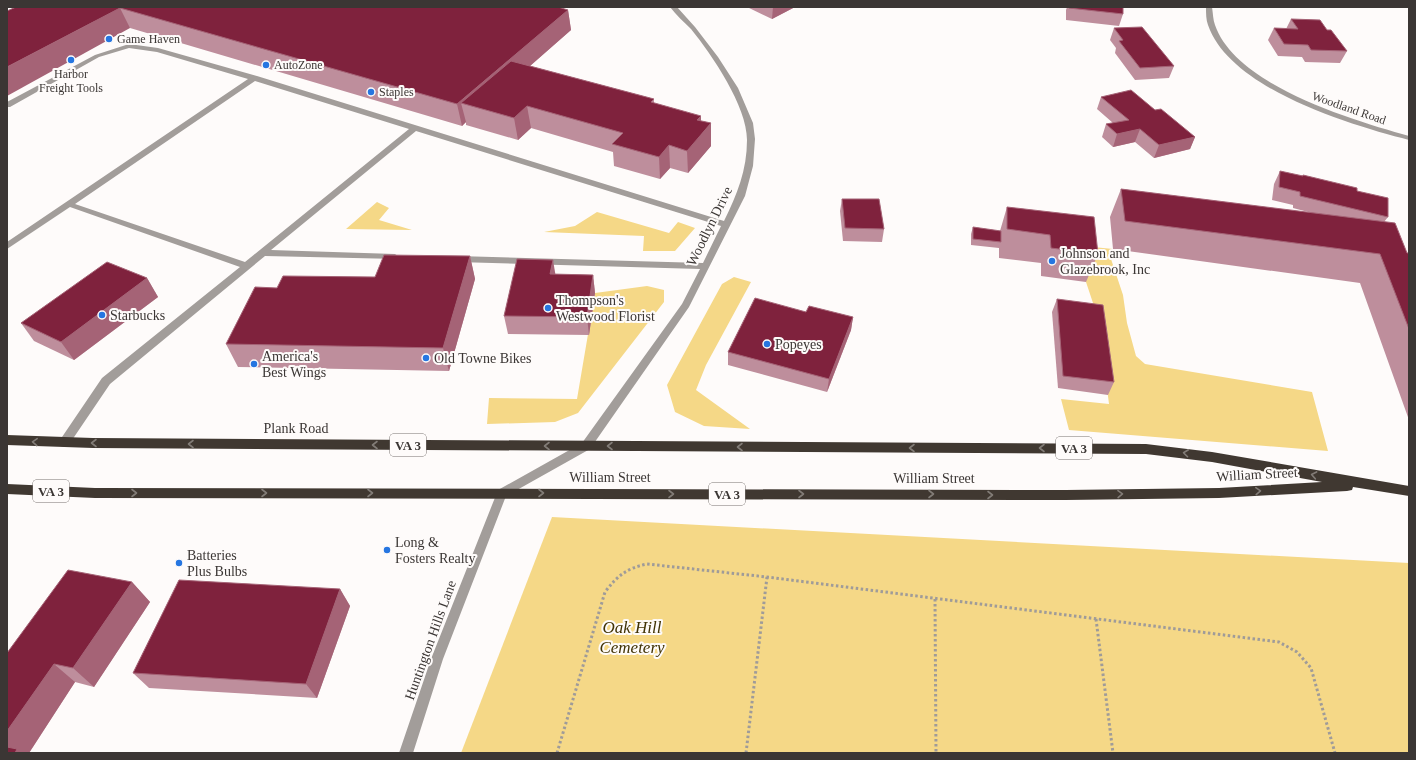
<svg xmlns="http://www.w3.org/2000/svg" width="1416" height="760" viewBox="0 0 1416 760" font-family="'Times New Roman',serif">
<style>
.green{fill:#f5d887}
.lines{fill:none;stroke-linecap:round;stroke-linejoin:round}
.path{stroke:#9f9b99;stroke-width:3;stroke-dasharray:2.5 2.5;stroke-linecap:butt}
.minor{fill:#a29d9a;fill-rule:evenodd}
.highway{fill:#403831;fill-rule:evenodd}
.wall{fill:#be8e9c}
.shaded-wall{fill:#a56376}
.building{fill:#7f223d;stroke:#a56376}
.oneway{stroke:#827c77}
.poi-dot{fill:#2676e1;stroke:#fefbfa;stroke-width:1.5}
.labels{text-anchor:middle;stroke-width:4;stroke-linejoin:round;paint-order:stroke}
.far-poi-label{font-size:12px;fill:#3b3634;stroke:#fefbfa;text-anchor:start}
.far-street-label{font-size:12px;fill:#3b3634;stroke:#fefbfa}
.shield{fill:#fefbfa;stroke:#76716f;stroke-width:1}
.shield-label{font-size:13px;font-weight:bold;fill:#3b3634}
.street-label{font-size:14px;fill:#3b3634;stroke:#fefbfa}
.poi-label{font-size:14px;fill:#3b3634;stroke:#fefbfa;text-anchor:start}
.near-park-label{font-size:17px;font-style:italic;fill:#413305;stroke:#fefbfa}
</style>
<rect width="100%" height="100%" fill="#fefbfa"/>
<!-- green -->
<g class="green">
<polygon points="377,202 389,208 379,220 412,230 346,229"/>
<polygon points="597,212 669,233 678,222 695,228 675,251 643,251 644,236 544,232 575,226"/>
<polygon points="1083,246 1113,249 1111,259 1123,295 1127,323 1136,356 1145,364 1312,392 1328,451 1069,430 1061,399 1109,404 1098,318 1086,282"/>
<polygon points="734,277 751,282 706,365 696,390 750,429 704,426 675,412 667,385 722,284"/>
<polygon points="647,286 664,290 664,302 578,413 555,422 487,424 489,398 577,399 595,293"/>
<polygon points="552,517 1409,563 1409,753 461,753"/>
</g>
<g class="lines">
<!-- path -->
<g class="path">
<polyline points="935,599 936,753"/>
<polyline points="1096,619 1113,753"/>
<path d="M557 753 605 592C617 576 627 568 647 564L767 577 1279 642 1297 652 1311 668 1335 753"/>
<polyline points="746,753 767,577"/>
</g>
<!-- minor -->
<g class="minor">
<path d="M670 7H677L695 27 718 57 738 88 753 123 755 139 753 166 745 196 689 307 590 449 506 496 443 659 413 753H399L431 659 498 490 582 443 682 304 700 269 457 262 453 259 457 256 703 263 721 226 416 131 271 250 395 254 399 257 398 259 265 256 110 384 68 446 64 447 60 446 59 443 60 440 102 378 240 267 70 207 7 249V242L248 79 157 52 129 48 99 57 10 107H7V102L95 55 129 44 158 48 257 76 724 221C737 195 747 170 747 140 747 106 712 55 691 29 684 22 676 15 670 7ZM255 81 409 129 245 262 75 204Z"/>
<path d="M1206 7H1212C1213 13 1213 20 1215 25 1236 86 1353 120 1409 136V140C1350 125 1230 89 1208 25 1206 20 1206 13 1206 7Z"/>
</g>
<!-- highway -->
<polygon class="highway" points="7,435 93,438 1146,444 1212,452 1409,486 1409,496 1353,487 1352,490 1347,491 1219,498 1066,500 95,498 7,494 7,484 95,488 1066,490 1219,488 1322,482 1212,462 1146,454 93,448 7,445"/>
</g>
<!-- wall -->
<g class="wall">
<polygon points="16,7 568,10 571,30 530,66 654,99 654,103 701,121 711,123 711,146 688,173 670,168 660,179 614,166 613,152 531,128 518,140 466,125 466,122 462,126 130,28"/>
<polygon points="747,7 795,7 772,19"/>
<polygon points="1067,7 1123,7 1123,14 1119,26 1066,20 1066,10"/>
<polygon points="1291,19 1327,30 1347,51 1340,63 1305,62 1302,57 1278,56 1268,40 1274,28 1286,29"/>
<polygon points="1114,28 1174,66 1169,78 1135,80 1115,53 1116,48 1110,40"/>
<polygon points="1101,97 1155,110 1195,137 1190,149 1154,158 1135,142 1113,147 1102,137 1106,124 1113,123 1097,109"/>
<polygon points="1280,171 1302,176 1303,175 1357,191 1388,217 1384,222 1407,253 1409,253 1409,420 1360,283 1113,249 1110,217 1121,189 1312,213 1293,208 1293,205 1272,200 1274,184"/>
<polygon points="842,199 884,229 882,242 843,241 840,211"/>
<polygon points="1007,207 1098,254 1086,282 1041,276 1041,263 999,258 999,248 971,245 971,234 973,227 1000,231"/>
<polygon points="470,256 475,279 449,371 238,367 226,344 277,288 375,277"/>
<polygon points="555,274 593,275 595,293 589,335 508,334 504,316"/>
<polygon points="147,278 158,297 74,360 34,341 21,323"/>
<polygon points="1057,299 1114,382 1108,395 1058,388 1052,312"/>
<polygon points="853,317 851,330 827,392 728,365 728,352"/>
<polygon points="132,582 150,602 94,687 75,682 29,753 7,753 7,653"/>
<polygon points="340,589 350,606 317,698 149,688 133,673"/>
</g>
<!-- shaded-wall -->
<g class="shaded-wall">
<polygon points="773,7 795,7 772,19"/>
<polygon points="120,8 130,28 7,96 7,67"/>
<polygon points="568,10 571,30 481,109 461,103 466,122 462,126 457,104"/>
<polygon points="527,106 531,128 518,140 514,118"/>
<polygon points="701,116 701,135 711,123 711,146 688,173 687,151 697,120"/>
<polygon points="1140,129 1135,142 1113,147 1117,134"/>
<polygon points="1195,137 1190,149 1154,158 1159,145"/>
<polygon points="669,145 670,168 660,179 659,157"/>
<polygon points="470,256 475,279 449,371 443,348"/>
<polygon points="553,260 556,278 550,274"/>
<polygon points="593,275 595,293 589,335 587,317"/>
<polygon points="147,278 158,297 74,360 61,342"/>
<polygon points="853,317 851,330 827,392 829,379"/>
<polygon points="132,582 150,602 94,687 73,668"/>
<polygon points="340,589 350,606 317,698 306,684"/>
<polygon points="54,664 75,682 29,753 10,753 7,751 7,731"/>
</g>
<!-- building -->
<g class="building">
<polygon points="16,7 558,7 568,10 457,104 120,8 7,67 7,11"/>
<polygon points="1069,7 1123,7 1123,14 1069,8"/>
<polygon points="1291,19 1320,20 1327,30 1331,30 1347,51 1311,50 1308,45 1284,44 1274,28 1298,29"/>
<polygon points="1142,27 1174,66 1140,68 1119,41 1123,40 1114,28"/>
<polygon points="511,61 654,99 651,102 701,116 697,120 711,123 687,151 669,145 659,157 612,144 623,133 527,106 514,118 461,103"/>
<polygon points="1131,90 1155,110 1161,109 1195,137 1159,145 1140,129 1117,134 1106,124 1129,120 1101,97"/>
<polygon points="1280,171 1303,176 1303,175 1357,188 1357,191 1388,198 1388,217 1300,196 1300,192 1279,187"/>
<polygon points="1121,189 1395,223 1407,253 1409,253 1409,329 1380,254 1125,221"/>
<polygon points="842,199 879,199 884,229 845,228"/>
<polygon points="1007,207 1094,217 1098,254 1051,248 1050,235 1007,229"/>
<polygon points="973,227 1001,231 1001,242 973,239"/>
<polygon points="384,255 470,256 443,348 226,344 255,287 277,288 283,276 375,277"/>
<polygon points="517,259 553,260 550,274 593,275 587,317 504,316"/>
<polygon points="107,262 147,278 61,342 21,323"/>
<polygon points="755,298 806,312 809,306 853,317 829,379 728,352"/>
<polygon points="1057,299 1103,305 1114,382 1063,376"/>
<polygon points="68,570 132,582 73,668 54,664 7,731 7,653"/>
<polygon points="179,580 340,589 306,684 133,673"/>
<polygon points="7,747 17,749 15,753 7,753"/>
</g>
<!-- one-way arrows -->
<defs><path id="oneway-chevron" d="M-2-3.5L2.5 0L-2 3.5" fill="none" stroke-width="1.6" stroke-linecap="round" stroke-linejoin="round"/></defs>
<g class="oneway">
<use href="#oneway-chevron" transform="translate(35 442) rotate(-177)"/>
<use href="#oneway-chevron" transform="translate(94 443) rotate(-180)"/>
<use href="#oneway-chevron" transform="translate(191 444) rotate(-180)"/>
<use href="#oneway-chevron" transform="translate(375 445) rotate(-180)"/>
<use href="#oneway-chevron" transform="translate(547 446) rotate(-180)"/>
<use href="#oneway-chevron" transform="translate(610 446) rotate(-180)"/>
<use href="#oneway-chevron" transform="translate(740 447) rotate(-180)"/>
<use href="#oneway-chevron" transform="translate(912 448) rotate(-180)"/>
<use href="#oneway-chevron" transform="translate(1042 448) rotate(-180)"/>
<use href="#oneway-chevron" transform="translate(1186 453) rotate(-173)"/>
<use href="#oneway-chevron" transform="translate(1314 475) rotate(-169)"/>
<use href="#oneway-chevron" transform="translate(1258 491) rotate(-3)"/>
<use href="#oneway-chevron" transform="translate(134 493)"/>
<use href="#oneway-chevron" transform="translate(264 493)"/>
<use href="#oneway-chevron" transform="translate(370 493)"/>
<use href="#oneway-chevron" transform="translate(541 493)"/>
<use href="#oneway-chevron" transform="translate(671 494)"/>
<use href="#oneway-chevron" transform="translate(801 494)"/>
<use href="#oneway-chevron" transform="translate(931 494)"/>
<use href="#oneway-chevron" transform="translate(1120 494) rotate(-1)"/>
<use href="#oneway-chevron" transform="translate(990 495)"/>
</g>
<!-- markers -->
<g class="poi-dot">
<circle cx="109" cy="39" r="4"/>
<circle cx="71" cy="60" r="4"/>
<circle cx="266" cy="65" r="4"/>
<circle cx="371" cy="92" r="4"/>
<circle cx="1052" cy="261" r="4"/>
<circle cx="548" cy="308" r="4"/>
<circle cx="102" cy="315" r="4"/>
<circle cx="767" cy="344" r="4"/>
<circle cx="426" cy="358" r="4"/>
<circle cx="254" cy="364" r="4"/>
<circle cx="387" cy="550" r="4"/>
<circle cx="179" cy="563" r="4"/>
</g>
<g class="labels">
<!-- far-poi labels -->
<g class="far-poi-label">
<text x="117" y="43">Game Haven</text>
<text x="274" y="69">AutoZone</text>
<text x="71" y="78" text-anchor="middle">Harbor<tspan x="71" dy="14">Freight Tools</tspan></text>
<text x="379" y="96">Staples</text>
</g>
<!-- far-street labels -->
<g class="far-street-label">
<text transform="translate(1349 108) rotate(19)" y="4">Woodland Road</text>
</g>
<!-- shield labels -->
<g class="shield">
<rect x="390" y="434" width="36" height="22" rx="3"/>
<rect x="1056" y="437" width="36" height="22" rx="3"/>
<rect x="33" y="480" width="36" height="22" rx="3"/>
<rect x="709" y="483" width="36" height="22" rx="3"/>
</g>
<g class="shield-label">
<text x="408" y="450">VA 3</text>
<text x="1074" y="453">VA 3</text>
<text x="51" y="496">VA 3</text>
<text x="727" y="499">VA 3</text>
</g>
<!-- street labels -->
<g class="street-label">
<text transform="translate(709 226) rotate(-64)" y="5">Woodlyn Drive</text>
<text x="296" y="433">Plank Road</text>
<text transform="translate(1257 474) rotate(-3)" y="5">William Street</text>
<text x="610" y="482">William Street</text>
<text x="934" y="483">William Street</text>
<text transform="translate(430 640) rotate(-70)" y="5">Huntington Hills Lane</text>
</g>
<!-- poi labels -->
<g class="poi-label">
<text x="1060" y="258">Johnson and<tspan x="1060" dy="16">Glazebrook, Inc</tspan></text>
<text x="556" y="305">Thompson's<tspan x="556" dy="16">Westwood Florist</tspan></text>
<text x="110" y="320">Starbucks</text>
<text x="775" y="349">Popeyes</text>
<text x="262" y="361">America's<tspan x="262" dy="16">Best Wings</tspan></text>
<text x="434" y="363">Old Towne Bikes</text>
<text x="395" y="547">Long &amp;<tspan x="395" dy="16">Fosters Realty</tspan></text>
<text x="187" y="560">Batteries<tspan x="187" dy="16">Plus Bulbs</tspan></text>
</g>
<!-- near-park labels -->
<g class="near-park-label">
<text x="632" y="633">Oak Hill<tspan x="632" dy="20">Cemetery</tspan></text>
</g>
</g>
<!-- border -->
<rect width="1416" height="760" fill="none" stroke="#3b3634" stroke-width="16"/>
</svg>
